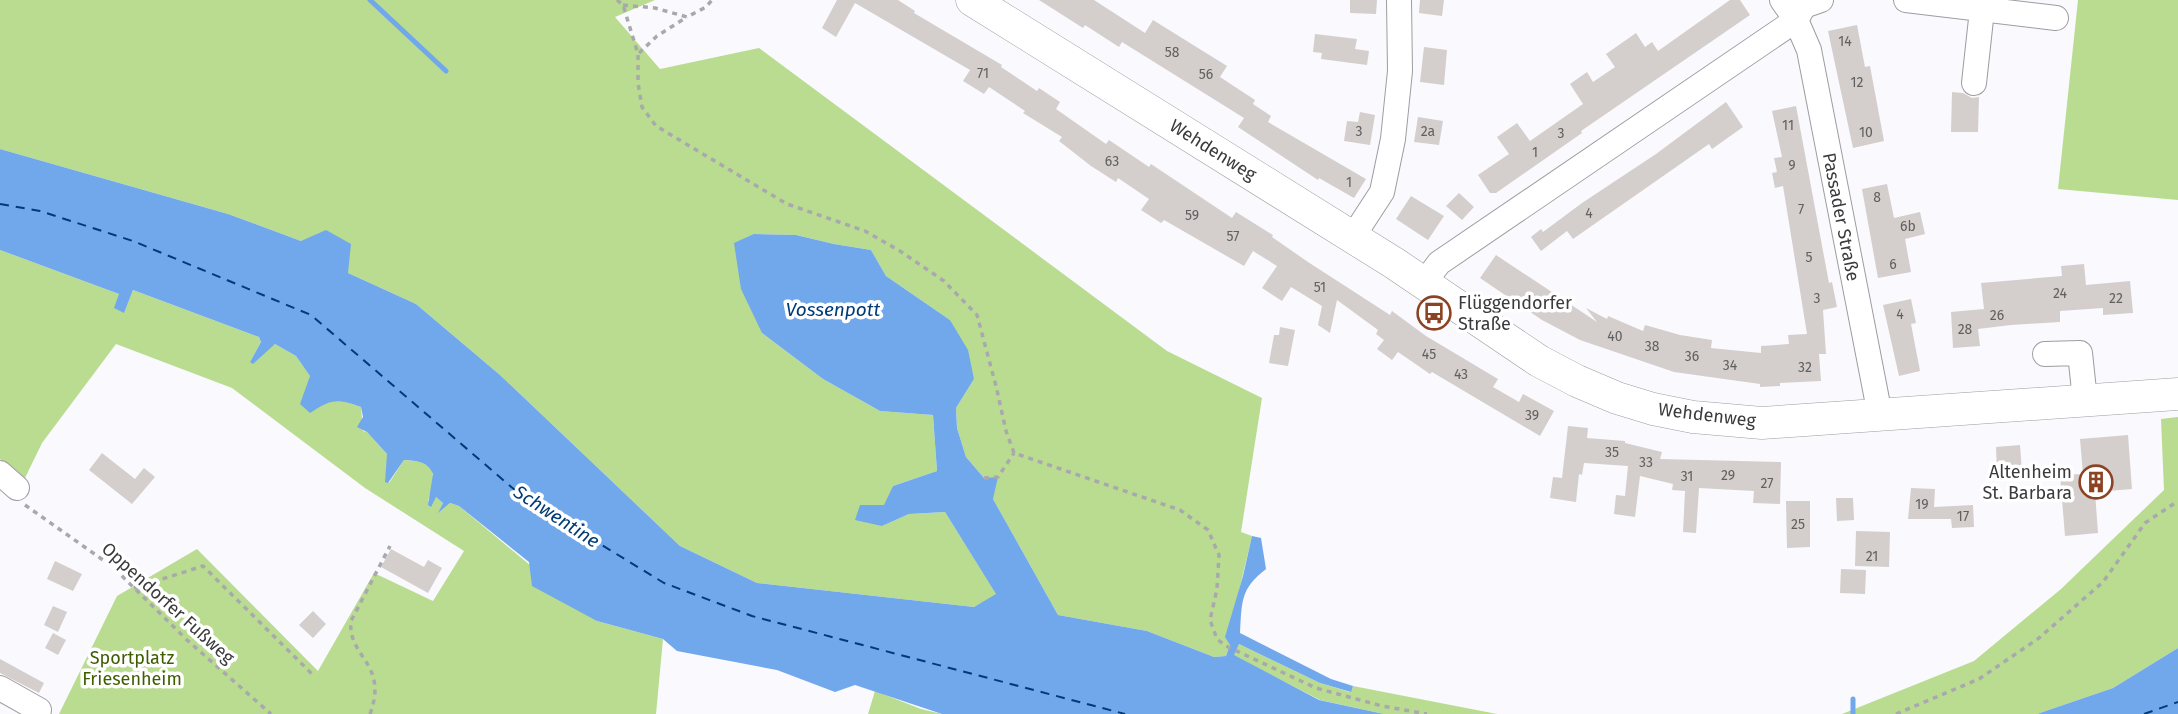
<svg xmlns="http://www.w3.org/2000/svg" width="2178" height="714" viewBox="0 0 2178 714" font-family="'Fira Sans',sans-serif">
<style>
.green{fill:#b9dc91}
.water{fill:#71a7eb}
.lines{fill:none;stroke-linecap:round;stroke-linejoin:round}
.stream{stroke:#71a7eb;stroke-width:5}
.ferry{stroke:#003b76;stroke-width:2;stroke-dasharray:9 7;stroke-linecap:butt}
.building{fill:#d4cfcd}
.minor-casing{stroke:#9d9da1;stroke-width:26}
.major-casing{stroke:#9d9da1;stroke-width:33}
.path{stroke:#a9a9ad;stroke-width:3.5;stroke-dasharray:5 5;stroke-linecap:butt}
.minor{stroke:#fff;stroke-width:24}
.major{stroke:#fff;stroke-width:32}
.labels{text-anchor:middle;stroke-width:7;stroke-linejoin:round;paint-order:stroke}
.number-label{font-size:14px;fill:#616061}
.street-label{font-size:18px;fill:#3b3b3d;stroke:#fff}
.poi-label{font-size:18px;fill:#3b3b3d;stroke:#fff;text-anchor:start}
.park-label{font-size:18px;fill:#3e5d00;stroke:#fff}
.water-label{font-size:19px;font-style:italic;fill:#003b76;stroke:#fff}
</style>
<rect width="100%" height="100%" fill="#f9f9fe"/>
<!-- green -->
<g class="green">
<path d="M0 0H655L615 17 660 69 759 48 1167 351 1262 398 1241 532 1252 536C1244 571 1235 605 1229 640L1230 645 1226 656 1214 657 1147 631 1058 615 993 499 984 478 966 457 957 428 956 408 974 379 950 320 886 276 871 250 834 244 796 235 754 234 762 333 823 379 880 411 933 415 937 471 893 486 882 526 909 514 945 512 997 595 974 607 757 583 680 546 500 375 416 304 348 273 301 241 228 214 0 149Z"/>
<polygon points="2078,0 2178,0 2178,200 2058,189"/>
<path d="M0 250 119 294 124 312 133 290 259 337 261 342 250 362 275 344 296 356 328 401H344L361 407 363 431 367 432 387 454 389 483 404 460C437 462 437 472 428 501L436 497 443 503 439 512 450 503 459 506 597 621 663 639 656 714H59L117 596 197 549 318 671 374 573 433 601 464 551 365 488 232 388 116 344 42 443 24 480 0 459Z"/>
<polygon points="2178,417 2178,648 2113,688 2037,714 1842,714 1974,661 2061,589 2164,490 2161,419"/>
<polygon points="1239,644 1320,683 1350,692 1353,686 1497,714 1384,714 1320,700 1233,655"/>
<polygon points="875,691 921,709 942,714 868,714"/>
</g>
<!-- water -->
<g class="water">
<path d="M0 149 228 214 301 241 326 230 351 244 348 273 416 304 500 375 680 546 757 583 974 607 996 594 945 512 909 514 882 526 855 520 860 505H884L893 486 937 471 933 415 880 411 823 379 762 333 741 289 734 243 754 234 796 235 834 244 871 250 886 276 950 320 968 350 974 379 956 408 957 428 966 457 984 478 998 477 993 499 1058 615 1147 631 1214 657 1226 656 1230 645 1225 637 1243 576 1252 536 1261 538 1266 569C1240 589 1242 602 1240 633L1331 679 1353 686 1351 692 1320 683 1239 644 1234 655 1319 700 1384 714H942L855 685 835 692 777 670 677 651 663 639 597 621 532 586 529 562 459 506 450 503 438 513 443 503 436 497 431 507 428 505 433 474C428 461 416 461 404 460L388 483 385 482 387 454 367 432 357 427 363 417 361 407C337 398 331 399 310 413L300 404 310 376 296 356 275 344 253 364 250 362 261 342 259 337 133 290 124 313 114 308 119 294 0 250Z"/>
<polygon points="2178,648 2178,714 2037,714 2113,688"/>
</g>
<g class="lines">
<!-- stream -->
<g class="stream">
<polyline points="370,0 446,71"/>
<polyline points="1853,699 1853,714"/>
</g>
<!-- ferry -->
<g class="ferry">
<polyline points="0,204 40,211 133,241 311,315 523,497 664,583 752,616 1125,714"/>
<polyline points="2144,714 2178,702"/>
</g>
</g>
<!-- building -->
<g class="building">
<polygon points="837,0 898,0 915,11 914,13 1002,65 1001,67 1037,91 1039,88 1060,102 1056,109 1106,144 1109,140 1149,167 1151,164 1232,218 1236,212 1273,235 1272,237 1308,262 1390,315 1392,311 1426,336 1498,379 1493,387 1519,402 1523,394 1554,411 1540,436 1432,372 1430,374 1398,352 1392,360 1377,349 1384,340 1376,334 1378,330 1337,300 1330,333 1318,325 1322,306 1291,287 1282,301 1262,288 1277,266 1253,251 1244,266 1164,220 1161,223 1141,210 1149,199 1118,178 1116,182 1091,166 1059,141 1062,137 1023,113 1025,111 989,87 984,94 963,81 970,70 855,3 836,37 822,28"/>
<polygon points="1039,0 1094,0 1145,33 1153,20 1227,66 1220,77 1255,100 1253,104 1271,116 1268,122 1366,179 1354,198 1319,178 1318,180 1238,127 1244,118 1122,42 1119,47 1085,25 1083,28"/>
<polygon points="1350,0 1377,0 1376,14 1350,13"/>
<polygon points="1420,0 1444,0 1442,16 1419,13"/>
<polygon points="1730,0 1740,0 1750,15 1581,131 1582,133 1496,193 1490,193 1478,175 1509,154 1497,137 1517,123 1530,141 1583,104 1570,84 1587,72 1593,82 1615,67 1606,54 1636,33 1645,47 1652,42 1658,51"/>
<polygon points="1857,25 1865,67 1870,66 1884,141 1853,148 1828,31"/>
<polygon points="1315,34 1357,39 1355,49 1369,51 1367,65 1321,59 1322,53 1313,52"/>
<polygon points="1424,47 1447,50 1444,85 1420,82"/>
<polygon points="1952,92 1963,93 1972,98 1979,97 1978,132 1951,132"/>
<polygon points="1726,102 1743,127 1712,149 1709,144 1573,239 1567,231 1541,251 1531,237 1541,229 1543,232 1582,203 1656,154"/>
<polygon points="1796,106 1829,283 1832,282 1837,307 1823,310 1826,354 1819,354 1821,381 1780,383 1780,386 1760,387 1760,384 1674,372 1580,340 1542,320 1480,278 1496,255 1597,322 1586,308 1607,319 1608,316 1643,331 1645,325 1680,335 1712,340 1711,348 1761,353 1761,346 1789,344 1788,335 1807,334 1783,186 1775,188 1772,173 1777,172 1774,158 1782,157 1772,111"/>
<polygon points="1360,112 1375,115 1370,145 1344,141 1347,121 1358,122"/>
<polygon points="1418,117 1443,121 1439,145 1414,142"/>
<polygon points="1887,184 1894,218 1920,212 1925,234 1905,239 1911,272 1878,278 1862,189"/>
<polygon points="1459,193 1474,207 1462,220 1446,206"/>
<polygon points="1411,196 1444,216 1428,240 1396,219"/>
<polygon points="2084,264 2086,285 2130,281 2133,313 2103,315 2103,308 2060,311 2060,322 2011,325 1978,329 1980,346 1953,348 1951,312 1984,309 1981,283 2062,276 2061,266"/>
<polygon points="1911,299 1916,323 1911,324 1920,371 1899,376 1883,305"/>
<polygon points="1280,327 1295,330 1288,366 1269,363 1274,335 1279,335"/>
<polygon points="1568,426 1588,428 1587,438 1625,441 1625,443 1662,452 1660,459 1781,462 1780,504 1753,503 1754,491 1699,488 1696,533 1683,532 1685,491 1672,490 1673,484 1640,476 1635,517 1614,514 1616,495 1625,496 1628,466 1584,463 1582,475 1579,474 1576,502 1550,498 1553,477 1562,478"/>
<polygon points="2128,435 2132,489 2095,492 2098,533 2065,536 2060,475 2083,474 2080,439"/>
<polygon points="2020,445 2022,472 1997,474 1996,447"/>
<polygon points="102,453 135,479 144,468 155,477 132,504 89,470"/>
<polygon points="1911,488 1935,489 1934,507 1973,505 1974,527 1952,528 1951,519 1908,519"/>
<polygon points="1836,498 1853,498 1854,520 1837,521"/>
<polygon points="1786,501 1810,501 1810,547 1787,548"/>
<polygon points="1856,531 1890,532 1889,567 1855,566"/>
<polygon points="391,549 424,567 428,560 442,568 428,593 381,567"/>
<polygon points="55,561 82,574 73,591 47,579"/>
<polygon points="1841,569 1866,570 1865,594 1840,593"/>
<polygon points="53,606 67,612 58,632 44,625"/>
<polygon points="313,611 326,624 313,638 299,625"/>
<polygon points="53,633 66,640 58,655 45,648"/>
<polygon points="0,659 44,683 39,693 0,673"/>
</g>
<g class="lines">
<defs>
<g id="minor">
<polyline points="1782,0 1796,20 1809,50 1880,415"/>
<polyline points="1906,0 2056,18"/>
<polyline points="1974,83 1982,10"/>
<polyline points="1352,238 1382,192 1393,139 1400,71 1399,0"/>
<polyline points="1424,283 1439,263 1796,20 1804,6 1821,0"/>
<polyline points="2045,354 2080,353 2085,400"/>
<polyline points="0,473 17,488"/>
<polyline points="0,688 39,710"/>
</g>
<polyline id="major" points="972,0 1394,263 1539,361 1577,381 1617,398 1653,409 1693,417 1762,423 2178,394"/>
</defs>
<!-- minor casing -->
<use href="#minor" class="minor-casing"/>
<!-- major casing -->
<use href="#major" class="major-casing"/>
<!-- path -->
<g class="path">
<polyline points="617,0 623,5 638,54 638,83 642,107 656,126 787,204 865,231 900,251 944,281 977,315 996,386 1006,431 1014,453 1180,510 1208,530 1219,555 1217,589 1210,620 1217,639 1226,646 1316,688 1382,706 1427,714"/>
<polyline points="623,5 655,8 687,17 706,7 712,0"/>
<polyline points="639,53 657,36 687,17"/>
<polyline points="984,478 998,477 1014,453"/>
<polyline points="25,505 113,567 187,640 271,714"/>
<polyline points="134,588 203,566 312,674"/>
<path d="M370 714C389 663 347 657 351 621L390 546"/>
<polyline points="1896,714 1979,679 2039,638 2103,582 2145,523 2178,501"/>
</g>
<!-- minor -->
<use href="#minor" class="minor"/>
<!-- major -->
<use href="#major" class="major"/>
</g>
<!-- icons -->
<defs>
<symbol id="bus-ring" viewBox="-11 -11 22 22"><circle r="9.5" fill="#fff" stroke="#8b4323" stroke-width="1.5"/><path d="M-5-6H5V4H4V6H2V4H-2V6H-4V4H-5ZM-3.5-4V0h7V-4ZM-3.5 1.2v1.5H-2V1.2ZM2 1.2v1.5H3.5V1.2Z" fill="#8b4323"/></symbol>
<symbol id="building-ring" viewBox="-11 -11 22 22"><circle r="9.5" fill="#fff" stroke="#8b4323" stroke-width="1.5"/><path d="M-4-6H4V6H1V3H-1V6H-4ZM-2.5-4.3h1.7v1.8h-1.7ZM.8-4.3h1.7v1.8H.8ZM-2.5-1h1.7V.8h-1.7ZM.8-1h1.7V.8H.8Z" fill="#8b4323"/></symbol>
</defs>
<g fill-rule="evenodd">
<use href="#bus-ring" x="1415" y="294" width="38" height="38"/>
<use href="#building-ring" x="2077" y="463" width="38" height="38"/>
</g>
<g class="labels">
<!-- number labels -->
<g class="number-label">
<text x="1845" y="46">14</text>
<text x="1172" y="57">58</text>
<text x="983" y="78">71</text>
<text x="1206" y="79">56</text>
<text x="1857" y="87">12</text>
<text x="1788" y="130">11</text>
<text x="1359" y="136">3</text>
<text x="1428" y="136">2a</text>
<text x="1866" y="137">10</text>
<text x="1561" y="138">3</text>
<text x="1535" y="157">1</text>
<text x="1112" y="166">63</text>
<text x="1792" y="170">9</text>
<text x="1349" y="187">1</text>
<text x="1877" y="202">8</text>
<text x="1801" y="214">7</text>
<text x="1589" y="218">4</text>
<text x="1192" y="220">59</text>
<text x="1908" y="231">6b</text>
<text x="1233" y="241">57</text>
<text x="1809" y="262">5</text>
<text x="1893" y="269">6</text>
<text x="1320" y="292">51</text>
<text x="2060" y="298">24</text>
<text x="1817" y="303">3</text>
<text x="2116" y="303">22</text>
<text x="1900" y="319">4</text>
<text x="1997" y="320">26</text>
<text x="1965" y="334">28</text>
<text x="1615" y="341">40</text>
<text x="1652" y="351">38</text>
<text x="1429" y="359">45</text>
<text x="1692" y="361">36</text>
<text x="1730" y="370">34</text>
<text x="1805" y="372">32</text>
<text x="1461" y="379">43</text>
<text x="1532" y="420">39</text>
<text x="1612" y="457">35</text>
<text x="1646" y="467">33</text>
<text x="1728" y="480">29</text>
<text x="1687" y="481">31</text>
<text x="1767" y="488">27</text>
<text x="1922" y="509">19</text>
<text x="1963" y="521">17</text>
<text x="1798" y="529">25</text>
<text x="1872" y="561">21</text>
</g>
<!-- street labels -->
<g class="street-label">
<text transform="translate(1213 150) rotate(32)" y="6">Wehdenweg</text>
<text transform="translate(1841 217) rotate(79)" y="6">Passader Straße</text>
<text transform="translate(1707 415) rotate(7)" y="6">Wehdenweg</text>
<text transform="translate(168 603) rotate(42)" y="6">Oppendorfer Fußweg</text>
</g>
<!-- poi labels -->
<g class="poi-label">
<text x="1458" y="309">Flüggendorfer<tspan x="1458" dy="21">Straße</tspan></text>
<text x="2072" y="478" text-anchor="end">Altenheim<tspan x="2072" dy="21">St. Barbara</tspan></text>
</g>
<!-- park labels -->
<g class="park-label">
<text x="132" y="664">Sportplatz<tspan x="132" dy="21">Friesenheim</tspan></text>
</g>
<!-- water labels -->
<g class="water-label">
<text x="833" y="316">Vossenpott</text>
<text transform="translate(557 516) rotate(33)" y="7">Schwentine</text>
</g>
</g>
</svg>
